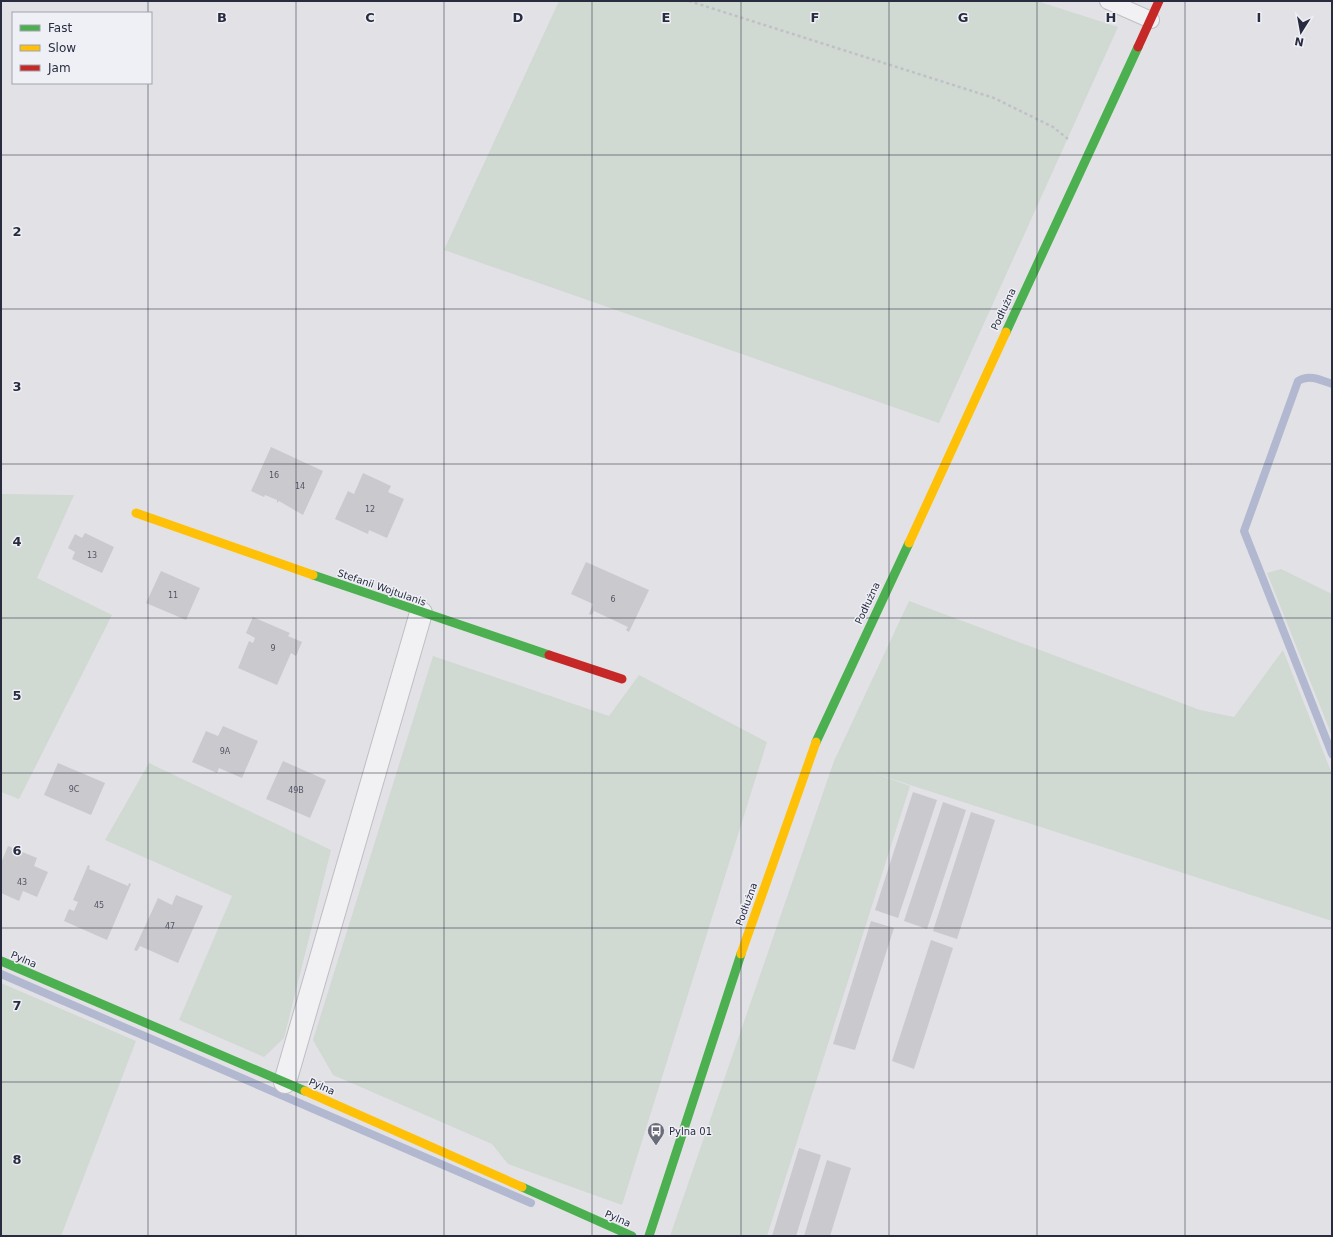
<svg xmlns="http://www.w3.org/2000/svg" width="1333" height="1237" viewBox="0 0 1333 1237" font-family="'DejaVu Sans',sans-serif">
<style>
.green{fill:#d0d9d2}
.lines{fill:none;stroke-linecap:round;stroke-linejoin:round}
.stream{stroke:#b2b8d0;stroke-width:8}
.building{fill:#c9c9ce}
.lane-casing{stroke:#bfbfc3;stroke-width:18}
.street-casing{stroke:#bfbfc3;stroke-width:24}
.path{stroke:#c0c1c7;stroke-width:2.5;stroke-dasharray:3 3;stroke-linecap:butt}
.lane{stroke:#f1f1f3;stroke-width:16}
.street{stroke:#f1f1f3;stroke-width:22}
.fast{stroke:#4caf50;stroke-width:9}
.slow{stroke:#ffc107;stroke-width:9}
.jam{stroke:#c62828;stroke-width:9}
.grid{fill:none;stroke:#292c3f;stroke-width:1;stroke-opacity:0.55}
.labels{text-anchor:middle;stroke-width:3;stroke-linejoin:round;paint-order:stroke}
.number-label{font-size:8px;fill:#535564}
.street-label{font-size:10px;fill:#292c3f;stroke:#eff0f6}
.poi-label{font-size:10px;fill:#292c3f;stroke:#eff0f6;text-anchor:start}
.grid-label{font-size:13px;text-anchor:middle;font-weight:bold;fill:#292c3f;stroke:#eff0f6;stroke-width:3;stroke-linejoin:round;paint-order:stroke}
</style>
<rect width="100%" height="100%" fill="#e2e2e6"/>
<!-- green -->
<g class="green">
<polygon points="559,1 1037,1 1118,27 939,423 444,250"/>
<polygon points="1,494 74,495 37,578 112,615 19,799 1,792"/>
<polygon points="1281,569 1332,594 1332,736 1267,573"/>
<polygon points="909,601 1200,710 1234,717 1283,650 1332,774 1332,921 870,772 910,786 767,1236 670,1236 834,761"/>
<polygon points="433,656 609,716 639,675 767,742 622,1205 508,1164 492,1144 333,1075 313,1040"/>
<polygon points="149,763 331,850 284,1038 264,1057 179,1020 232,896 105,840"/>
<polygon points="1,983 136,1041 61,1236 1,1236"/>
</g>
<g class="lines">
<!-- stream -->
<g class="stream">
<path d="M1332 384C1321 380 1309 374 1298 381L1244 531 1332 754"/>
<polyline points="1,974 531,1203"/>
</g>
</g>
<!-- building -->
<g class="building">
<polygon points="271,447 323,471 303,515 279,501 277,503 277,500 265,495 264,497 251,491"/>
<polygon points="363,473 391,486 388,492 404,499 387,538 369,530 368,534 335,519 348,491 354,494"/>
<polygon points="85,533 114,547 102,573 72,559 75,552 68,548 75,534 82,538"/>
<polygon points="586,562 649,590 629,632 626,630 628,627 594,611 592,615 589,614 593,604 571,594"/>
<polygon points="161,571 200,588 186,620 146,603"/>
<polygon points="253,617 290,633 288,636 302,642 296,656 291,653 277,685 238,668 249,641 253,643 255,638 246,633"/>
<polygon points="223,726 258,741 242,778 219,768 217,773 192,762 206,731 218,736"/>
<polygon points="283,761 326,780 310,818 266,799"/>
<polygon points="58,763 105,783 91,815 44,795"/>
<polygon points="913,792 937,800 898,918 875,910"/>
<polygon points="943,802 966,810 927,929 904,921"/>
<polygon points="971,812 995,820 957,939 933,931"/>
<polygon points="8,846 37,858 34,866 48,872 37,897 23,891 19,901 1,893 1,863"/>
<polygon points="88,865 90,866 89,869 128,886 129,883 131,884 107,940 64,921 69,909 74,911 78,902 73,900"/>
<polygon points="176,895 203,906 178,963 140,946 137,951 134,950 158,898 172,905"/>
<polygon points="871,921 894,928 855,1050 833,1044"/>
<polygon points="931,940 953,948 914,1069 892,1061"/>
<polygon points="799,1148 821,1155 796,1236 772,1236"/>
<polygon points="827,1160 851,1168 830,1236 804,1236"/>
</g>
<g class="lines">
<defs>
<polyline id="lane" points="1108,1 1151,20"/>
<polyline id="street" points="285,1082 421,613"/>
</defs>
<!-- lane casing -->
<use href="#lane" class="lane-casing"/>
<!-- street casing -->
<use href="#street" class="street-casing"/>
<!-- path -->
<polyline class="path" points="689,1 994,98 1053,127 1068,139"/>
<!-- lane -->
<use href="#lane" class="lane"/>
<!-- street -->
<use href="#street" class="street"/>
<!-- fast -->
<g class="fast">
<polyline points="1006,332 1138,47"/>
<polyline points="313,575 549,655"/>
<polyline points="816,742 909,543"/>
<polyline points="1,961 305,1091"/>
<polyline points="522,1187 632,1236"/>
<polyline points="649,1236 741,954"/>
</g>
<!-- slow -->
<g class="slow">
<polyline points="136,513 313,575"/>
<polyline points="909,543 1006,332"/>
<polyline points="741,954 816,742"/>
<polyline points="305,1091 522,1187"/>
</g>
<!-- jam -->
<g class="jam">
<polyline points="1138,47 1159,1"/>
<polyline points="549,655 622,679"/>
</g>
</g>
<!-- grid -->
<path class="grid" d="M148 1V13M296 1V1236M444 1V1236M592 1V1236M741 1V1236M889 1V1236M1037 1V1236M1185 1V1236M148 83V1236M1 155H1332M1 309H1332M1 464H1332M1 618H1332M1 773H1332M1 928H1332M1 1082H1332"/>
<!-- icons -->
<defs>
<symbol id="bus-pin" viewBox="-11 -11 22 30"><path d="M0 17L-7.5 6A9.5 9.5 0 1 1 7.5 6Z" fill="#6a6c79" stroke="#eff0f6"/><path d="M-5-6H5V4H4V6H2V4H-2V6H-4V4H-5ZM-3.5-4V0h7V-4ZM-3.5 1.2v1.5H-2V1.2ZM2 1.2v1.5H3.5V1.2Z" fill="#fff"/></symbol>
</defs>
<g fill-rule="evenodd">
<use href="#bus-pin" x="646" y="1121" width="20" height="27"/>
</g>
<g class="labels">
<!-- number labels -->
<g class="number-label">
<text x="274" y="478">16</text>
<text x="300" y="489">14</text>
<text x="370" y="512">12</text>
<text x="92" y="558">13</text>
<text x="173" y="598">11</text>
<text x="613" y="602">6</text>
<text x="273" y="651">9</text>
<text x="225" y="754">9A</text>
<text x="74" y="792">9C</text>
<text x="296" y="793">49B</text>
<text x="22" y="885">43</text>
<text x="99" y="908">45</text>
<text x="170" y="929">47</text>
</g>
<!-- street labels -->
<g class="street-label">
<text transform="translate(1003 309) rotate(-65)" y="4">Podłużna</text>
<text transform="translate(382 587) rotate(19)" y="4">Stefanii Wojtulanis</text>
<text transform="translate(867 603) rotate(-65)" y="4">Podłużna</text>
<text transform="translate(746 904) rotate(-70)" y="4">Podłużna</text>
<text transform="translate(24 959) rotate(23)" y="4">Pylna</text>
<text transform="translate(322 1086) rotate(24)" y="4">Pylna</text>
<text transform="translate(618 1218) rotate(24)" y="4">Pylna</text>
</g>
<!-- poi labels -->
<g class="poi-label">
<text x="669" y="1135">Pylna 01</text>
</g>
</g>
<g class="grid-label">
<text x="222" y="22">B</text>
<text x="370" y="22">C</text>
<text x="518" y="22">D</text>
<text x="666" y="22">E</text>
<text x="815" y="22">F</text>
<text x="963" y="22">G</text>
<text x="1111" y="22">H</text>
<text x="1259" y="22">I</text>
<text x="17" y="236">2</text>
<text x="17" y="391">3</text>
<text x="17" y="546">4</text>
<text x="17" y="700">5</text>
<text x="17" y="855">6</text>
<text x="17" y="1010">7</text>
<text x="17" y="1164">8</text>
</g>
<!-- border -->
<rect width="1333" height="1237" fill="none" stroke="#292c3f" stroke-width="4"/>
<!-- legend -->
<rect x="12" y="12" width="140" height="72" fill="#eff0f6" stroke="#a0a2ad"/>
<rect x="20" y="25" width="20" height="6" fill="#4caf50" stroke="#a0a2ad"/>
<text x="48" y="32" font-size="12" fill="#292c3f">Fast</text>
<rect x="20" y="45" width="20" height="6" fill="#ffc107" stroke="#a0a2ad"/>
<text x="48" y="52" font-size="12" fill="#292c3f">Slow</text>
<rect x="20" y="65" width="20" height="6" fill="#c62828" stroke="#a0a2ad"/>
<text x="48" y="72" font-size="12" fill="#292c3f">Jam</text>
<!-- north arrow -->
<g transform="translate(1301 32) rotate(191)" stroke="#eff0f6" stroke-width="3" paint-order="stroke">
<path d="M0-3L7 15L0 10L-7 15Z" fill="#292c3f"/>
<text y="-6" font-size="11" font-weight="bold" text-anchor="middle" fill="#292c3f">N</text>
</g>
</svg>
